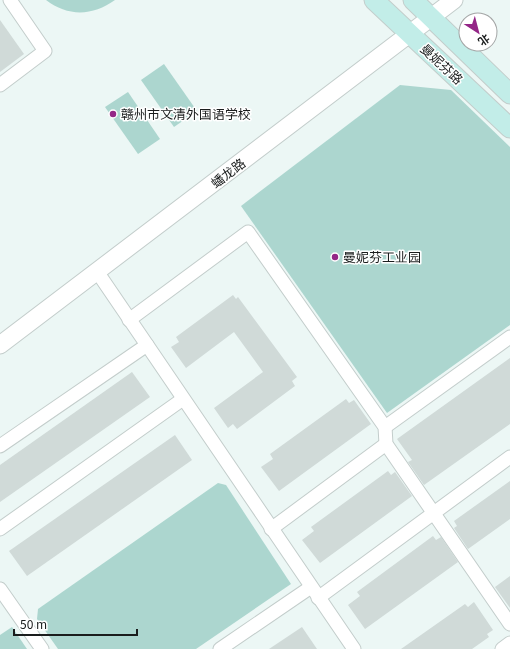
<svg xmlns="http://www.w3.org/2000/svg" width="510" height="649" viewBox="0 0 510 649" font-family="Georgia,'Noto Sans SC',serif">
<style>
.green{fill:#acd6cf}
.building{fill:#d0dad8}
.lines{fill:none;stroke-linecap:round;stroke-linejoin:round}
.minor-casing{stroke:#c3cdcb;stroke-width:15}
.tertiary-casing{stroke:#c3cdcb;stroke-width:19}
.secondary-casing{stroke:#c3cdcb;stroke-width:21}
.minor{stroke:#fff;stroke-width:13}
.tertiary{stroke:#fff;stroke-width:17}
.secondary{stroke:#c2ede8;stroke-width:19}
.poi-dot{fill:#942687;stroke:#fff;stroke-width:1.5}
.labels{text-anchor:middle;stroke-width:3;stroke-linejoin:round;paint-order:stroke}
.street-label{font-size:13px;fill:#1a1d1d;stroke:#fff}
.poi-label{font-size:13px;fill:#1a1d1d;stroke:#fff;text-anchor:start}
</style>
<rect width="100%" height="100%" fill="#ecf7f5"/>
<!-- green -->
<g class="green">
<path d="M46 0H115C93 16 68 17 46 0Z"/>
<polygon points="164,64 197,111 174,127 141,80"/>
<polygon points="400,85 451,90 510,147 510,325 387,413 241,206"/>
<polygon points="128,92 160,139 138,154 105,107"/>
<polygon points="218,483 226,485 291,584 196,649 58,649 37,619 38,609"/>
<polygon points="12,627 27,649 0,649 0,635"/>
</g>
<!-- building -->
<g class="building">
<polygon points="0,20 24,54 0,72"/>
<polygon points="233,295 236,299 238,297 297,377 292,381 295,386 237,429 233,424 228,428 214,408 263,372 234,332 186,368 171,347 179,342 176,337"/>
<polygon points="510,358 510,424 424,485 408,462 412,460 397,439"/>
<polygon points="132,372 150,397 0,502 0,465"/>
<polygon points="346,399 349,403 354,400 371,424 279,491 261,467 273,459 270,454"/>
<polygon points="175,435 192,460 27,576 9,551"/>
<polygon points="388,471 391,475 395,472 412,496 320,563 302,540 314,531 311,527"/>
<polygon points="510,481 510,519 468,549 454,528 457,526 454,521"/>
<polygon points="433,536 436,540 441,537 458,562 365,629 348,605 360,596 357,592"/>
<polygon points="510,576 510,608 495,587"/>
<polygon points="474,602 493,630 487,634 489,637 472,649 401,649 465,604 468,607"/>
<polygon points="302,627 317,649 269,649"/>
</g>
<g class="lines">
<defs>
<g id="minor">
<polyline points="0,85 45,51 10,0"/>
<polyline points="98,273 354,649"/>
<polyline points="129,320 248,232 385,427 386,444 510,624"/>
<polyline points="385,427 510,337"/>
<polyline points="0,446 147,345"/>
<polyline points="0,529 183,399"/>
<polyline points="271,529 386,444"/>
<polyline points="0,589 42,649"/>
<polyline points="318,598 510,457"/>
<polyline points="220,649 311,587"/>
<polyline points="502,649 510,643"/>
</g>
<polyline id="tertiary" points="0,345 454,0"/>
<g id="secondary">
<polyline points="374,0 510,128"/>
<polyline points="413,0 510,94"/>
</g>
</defs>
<!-- minor casing -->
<use href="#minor" class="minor-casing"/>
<!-- tertiary casing -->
<use href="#tertiary" class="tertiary-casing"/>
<!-- secondary casing -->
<use href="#secondary" class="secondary-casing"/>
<!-- minor -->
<use href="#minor" class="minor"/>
<!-- tertiary -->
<use href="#tertiary" class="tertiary"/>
<!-- secondary -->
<use href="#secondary" class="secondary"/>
</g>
<!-- markers -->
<g class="poi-dot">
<circle cx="113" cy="114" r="4"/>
<circle cx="335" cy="257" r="4"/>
</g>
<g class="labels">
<!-- street labels -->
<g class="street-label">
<text transform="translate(442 64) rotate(43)" y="5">曼妮芬路</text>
<text transform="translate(228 173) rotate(-37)" y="5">蟠龙路</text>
</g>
<!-- poi labels -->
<g class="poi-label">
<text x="121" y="119">赣州市文清外国语学校</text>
<text x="343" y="262">曼妮芬工业园</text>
</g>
</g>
<!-- north arrow -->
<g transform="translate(478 32) rotate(144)"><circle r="19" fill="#ffffff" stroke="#a3a5a5"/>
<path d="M0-3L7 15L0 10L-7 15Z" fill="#942687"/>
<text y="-6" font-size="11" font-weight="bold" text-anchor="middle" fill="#1a1d1d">北</text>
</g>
<!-- scale -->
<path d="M14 629v6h123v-6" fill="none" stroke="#1a1d1d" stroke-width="2"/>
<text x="20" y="629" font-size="12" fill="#1a1d1d" stroke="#ffffff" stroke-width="3" paint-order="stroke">50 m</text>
</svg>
